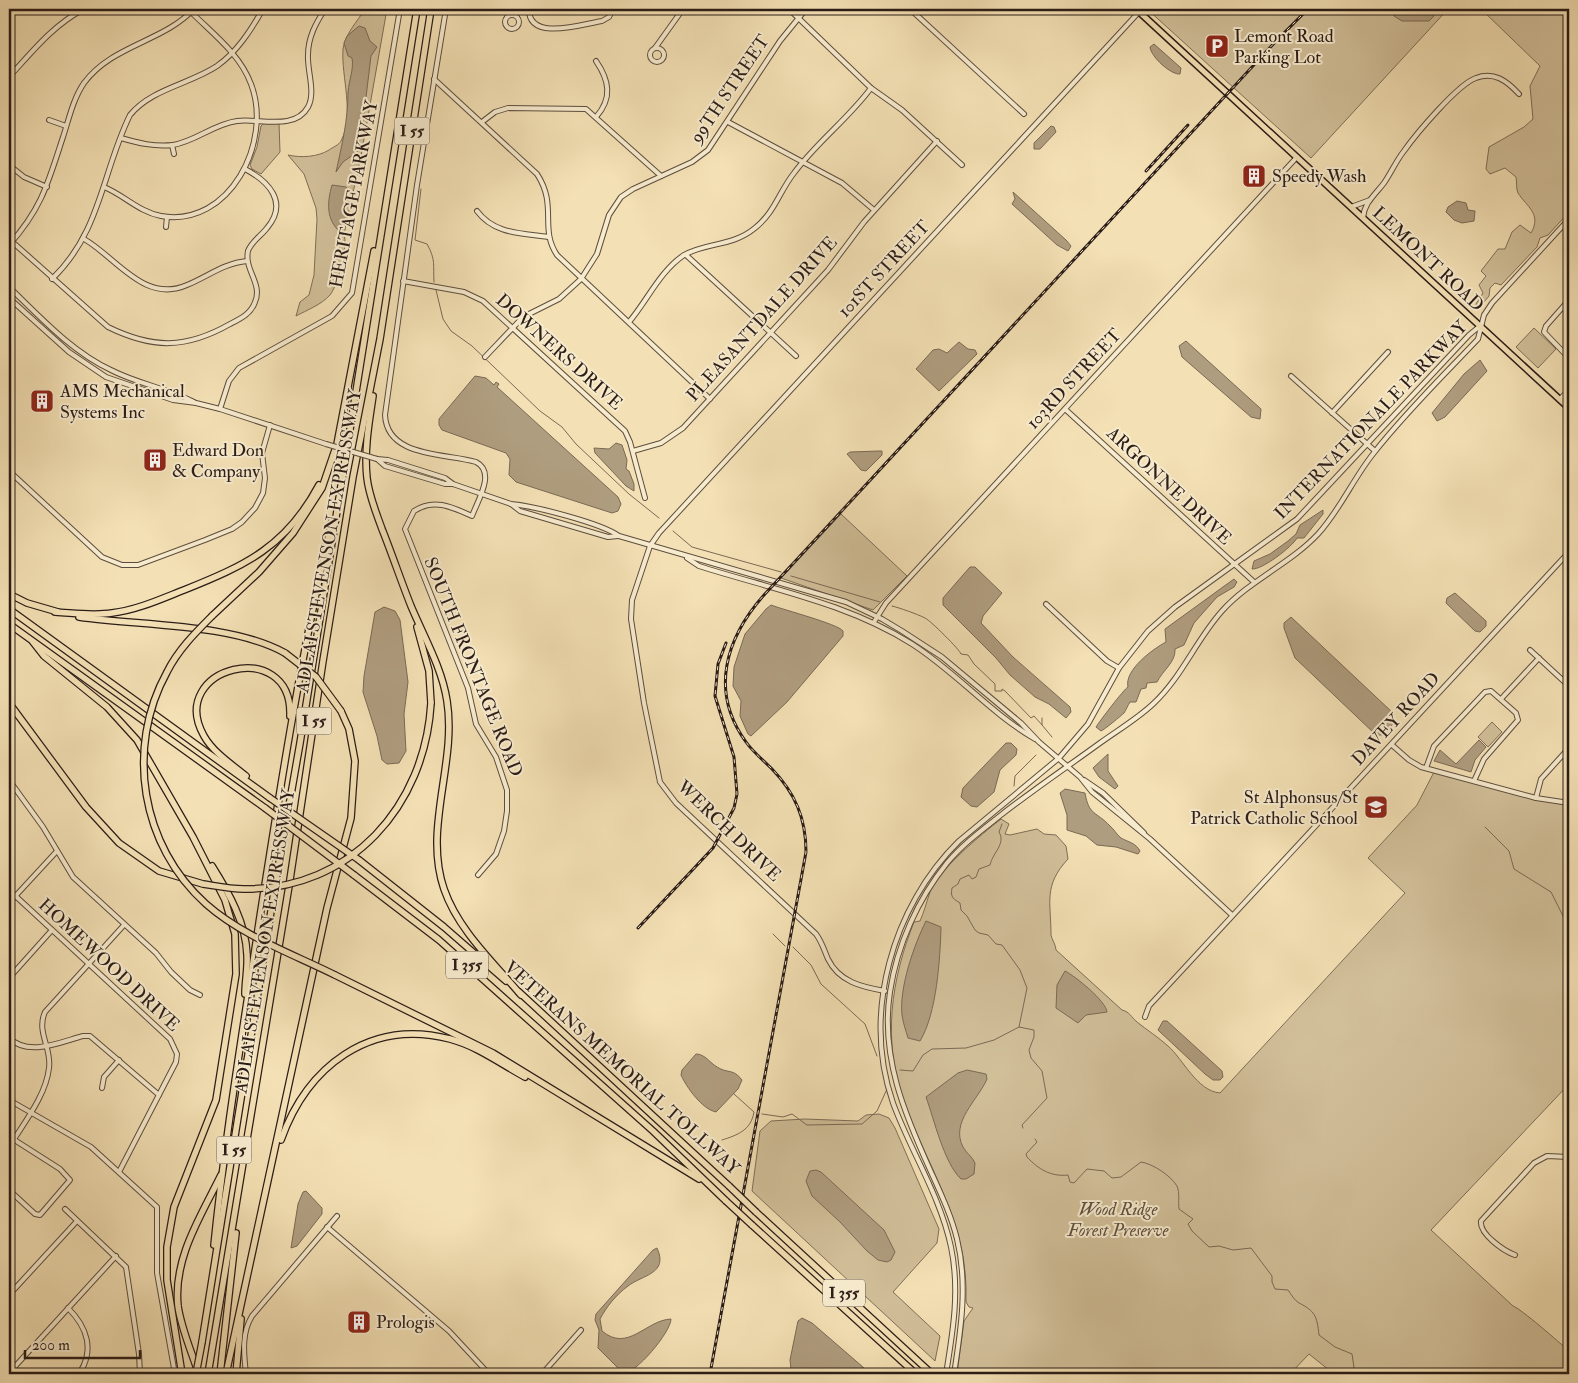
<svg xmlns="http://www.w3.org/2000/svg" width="1578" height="1383" font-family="'IM FELL Double Pica',serif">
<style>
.green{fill:#d1bf99;stroke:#7e6e58}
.water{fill:#af9d7f;stroke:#7a6955}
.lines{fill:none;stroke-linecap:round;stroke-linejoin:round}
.stream{stroke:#7a6955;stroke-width:1}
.minor-casing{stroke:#5d4d3e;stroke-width:6}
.major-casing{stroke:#2b1c17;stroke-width:8}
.highway-casing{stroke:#2b1c17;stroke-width:8}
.minor{stroke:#f7ebce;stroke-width:4}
.major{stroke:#f3e0b4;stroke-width:5}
.highway{stroke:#f3e0b4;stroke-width:5.5}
.rail-casing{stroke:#2b1c17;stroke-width:3}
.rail{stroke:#f7ebce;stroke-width:1;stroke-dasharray:4;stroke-linecap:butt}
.minor-bridge-casing{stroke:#5d4d3e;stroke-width:6;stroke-linecap:butt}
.highway-bridge-casing{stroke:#2b1c17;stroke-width:8;stroke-linecap:butt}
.minor-bridge{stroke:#f7ebce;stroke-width:4}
.highway-bridge{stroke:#f3e0b4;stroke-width:5.5}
.labels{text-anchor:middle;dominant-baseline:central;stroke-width:4;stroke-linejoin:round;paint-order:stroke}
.shield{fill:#f7ebce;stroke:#685a4e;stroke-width:1}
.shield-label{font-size:16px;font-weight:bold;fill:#2b1c17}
.poi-label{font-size:18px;fill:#2b1c17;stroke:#f7ebce;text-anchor:start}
.street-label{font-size:18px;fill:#2b1c17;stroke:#f7ebce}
.park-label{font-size:18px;font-style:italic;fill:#5d4d3e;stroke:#f7ebce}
</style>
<rect width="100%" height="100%" fill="#f3e0b4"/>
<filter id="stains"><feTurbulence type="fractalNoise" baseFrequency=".004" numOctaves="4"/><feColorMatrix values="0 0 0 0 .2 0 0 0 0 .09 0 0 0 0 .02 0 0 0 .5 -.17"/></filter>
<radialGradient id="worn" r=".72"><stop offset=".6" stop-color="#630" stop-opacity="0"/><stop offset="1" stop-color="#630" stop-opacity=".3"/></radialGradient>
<g class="green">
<path d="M365 9H387L361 156 344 234C348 246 338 285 330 295 321 305 307 310 296 316L300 302 309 295 314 275 317 219 316 208 304 174 288 155C301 158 318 157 329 150 333 147 339 145 341 141 355 114 341 77 343 49 345 34 357 22 365 9Z"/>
<polygon points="1147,9 1448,9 1311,158"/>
<path d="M1481 9H1569V212L1548 235 1540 238 1537 247 1501 285 1495 283 1490 288 1489 296 1478 309 1476 304 1483 293 1479 285 1486 276 1481 271 1498 249H1505L1512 232 1520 225 1531 233C1542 214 1527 207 1518 193 1516 189 1517 182 1516 177L1505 168 1490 174 1486 169 1489 147 1524 127 1533 119 1530 86 1540 66Z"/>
<polygon points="264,123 279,123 280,152 261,174 252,169 250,165 257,147 261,126"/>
<polygon points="1534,328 1556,349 1538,368 1516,347"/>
<polygon points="841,514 907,576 873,610 781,578"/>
<polygon points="1492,722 1502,732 1488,747 1478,737"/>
<path d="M1434 772 1569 806V1084L1431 1230 1513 1306C1520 1308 1560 1343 1569 1351V1374H1334L1309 1354 1290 1374H957L964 1321 973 1308 969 1307 966 1302C969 1223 929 1172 904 1101 882 1041 891 980 914 922L920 921C924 912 926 904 929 895 935 872 982 834 1001 819L1009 824 1005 834 1010 835 1037 829 1044 834 1056 835 1066 846 1068 859C1043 886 1051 902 1051 935 1052 940 1056 945 1056 950L1122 1010C1130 1012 1131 1017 1137 1022 1147 1030 1158 1037 1168 1046 1183 1059 1197 1091 1220 1093L1405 893 1368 858 1417 805Z"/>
<polygon points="879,1114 889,1118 895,1128 939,1229 937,1243 893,1292 940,1336 935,1361 752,1191 760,1131 771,1121 805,1119 858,1121 866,1115"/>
</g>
<g class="water">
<polygon points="1395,9 1433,9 1434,16 1429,21 1402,21 1394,16"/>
<path d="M359 26 365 28 370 41 377 47 371 56 364 114 357 152 343 162 336 172C342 145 348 120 348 92 349 80 354 69 352 58L348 56 344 43 347 36Z"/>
<path d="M1154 44 1181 68 1180 74C1171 75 1151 57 1150 47Z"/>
<polygon points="1051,126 1054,127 1056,132 1040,149 1034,149 1034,143"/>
<path d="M332 185 346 187 349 192 345 211 349 222 340 232C326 219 327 203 332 185Z"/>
<polygon points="1013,192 1066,240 1071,246 1068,251 1057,245 1012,204 1015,199"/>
<polygon points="1457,201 1466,203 1468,210 1475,211 1474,221 1462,223 1454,220 1446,212 1448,207"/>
<polygon points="1186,341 1261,409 1260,419 1251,417 1182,357 1179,346"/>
<polygon points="959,342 968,349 975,350 977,354 939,391 916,369 933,350 939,349 947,353"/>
<polygon points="1480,360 1487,371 1445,417 1437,421 1432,413 1464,374"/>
<polygon points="475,376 486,378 494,385 496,382 499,384 497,387 618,497 621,504 618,511 612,513 516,482 509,475 510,459 506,453 442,430 439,425 439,419"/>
<polygon points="616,443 622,445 627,460 626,469 629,471 634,484 634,491 626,486 595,453 594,448 609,449"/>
<polygon points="879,451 882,451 882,455 866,471 861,470 847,454 850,452"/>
<path d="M1323 510V514L1304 538H1297C1292 547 1262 570 1252 569L1254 561 1270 554 1288 541 1296 534 1300 525Z"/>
<polygon points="970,567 975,567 1002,593 983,616 981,623 1013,657 1070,707 1071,712 1066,718 1049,704 1035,697 1010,675 996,658 943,605 943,598"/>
<path d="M1234 579 1237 582 1234 587 1217 597 1194 623 1184 645 1175 649C1176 662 1163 670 1157 682L1147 683 1146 688 1141 689 1136 702H1130C1128 705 1126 710 1124 713 1122 715 1104 730 1101 731L1096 727C1099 722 1124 689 1128 687 1124 670 1153 649 1166 642L1165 629Z"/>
<polygon points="1455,593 1486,621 1486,626 1480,632 1475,631 1446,603 1447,598"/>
<path d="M771 605C784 610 838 624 843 631V636L787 702 751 736 748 734 740 716 741 701 733 686 734 667 745 634 766 609Z"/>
<polygon points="384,607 395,611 400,620 408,682 404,714 406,751 399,763 387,764 382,760 377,736 363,692 364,676 375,612"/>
<polygon points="1291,617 1392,712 1393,724 1382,735 1376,735 1295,658 1284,628 1284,623"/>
<polygon points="1479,740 1486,747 1475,760 1471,772 1434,761 1440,750 1456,764"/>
<polygon points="1006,743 1011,743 1017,749 1016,755 1000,770 994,792 977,807 971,806 961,797 963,788"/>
<polygon points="1108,754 1108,771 1118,786 1115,789 1099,777 1093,768"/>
<path d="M1065 789 1085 793C1089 816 1096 811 1110 826 1114 829 1116 834 1121 838 1128 842 1136 843 1140 851L1138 854 1116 847 1097 845 1086 836 1067 830V815L1060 793Z"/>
<path d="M926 921 941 927C940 959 937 1013 920 1041L908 1038C906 1031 903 1023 902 1015 899 988 914 945 926 921Z"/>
<path d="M1065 971C1075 976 1106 1001 1107 1012L1086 1015 1078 1023 1056 1008 1057 985Z"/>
<polygon points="1163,1021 1167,1021 1222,1071 1223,1077 1220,1080 1213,1080 1205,1074 1158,1030"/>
<path d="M696 1054C705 1054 710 1063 717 1067 728 1074 733 1068 742 1080L738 1089 716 1112C702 1109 687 1088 681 1075L682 1070Z"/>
<path d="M967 1070 986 1074 987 1079C978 1100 950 1122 963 1147 966 1153 972 1156 975 1163L974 1174 966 1179H961C944 1163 934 1119 926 1097L958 1073Z"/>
<polygon points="816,1170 821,1172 884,1230 895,1252 891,1260 887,1262 878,1260 867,1251 840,1222 812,1196 806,1181 810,1171"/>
<polygon points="306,1191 322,1208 322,1214 297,1246 291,1248 298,1204 303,1192"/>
<path d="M657 1248C669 1274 642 1275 628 1286 616 1295 607 1306 600 1319L602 1331C628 1353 646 1320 671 1319 671 1332 635 1375 623 1373L598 1348 599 1330 595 1320 596 1314 653 1250Z"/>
<polygon points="802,1318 812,1323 871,1374 814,1374 791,1369 790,1360 798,1321"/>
</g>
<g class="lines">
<g class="stream">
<path d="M421 189 415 240 427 244C436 260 433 265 434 282"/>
<polyline points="436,290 443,319 451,331 472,346 540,411 562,427 576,444 629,494 659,518"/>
<polyline points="673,531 692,547 781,572"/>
<polyline points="791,576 880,602"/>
<path d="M892 606C900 608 917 614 925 618 931 621 960 650 961 654L968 655 974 664 995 684V691H1002V689L1005 691 1031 718 1034 716 1042 725"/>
<polyline points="1042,718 1042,725 1052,737"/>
<polyline points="1014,786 1015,776 1036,755"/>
<path d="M1002 824 999 832C1006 844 993 852 990 865L979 869 976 877 972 879 969 875 960 879 958 884 952 888C950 898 954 899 960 903L961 910 967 916 975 930 979 933 988 935 996 944 1002 945 1020 970 1027 988 1019 1027"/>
<polyline points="1485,827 1509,851 1514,869 1551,892 1569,928"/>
<polyline points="773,934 785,946"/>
<polyline points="793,947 811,965 821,984 865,1024 877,1056"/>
<polyline points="900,1070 913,1071 923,1055 932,1049 966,1048 994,1040 1019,1027 1034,1030 1034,1037 1029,1050 1031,1058 1042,1071 1047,1098 1022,1125 1023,1128"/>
<polyline points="762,1114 783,1117 792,1114 807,1125 862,1124 877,1111 887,1089"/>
<path d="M1035 1139 1037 1142 1026 1154 1027 1157C1038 1169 1051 1177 1068 1175L1070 1182 1074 1183 1087 1169 1104 1171 1112 1178 1121 1177 1141 1162C1153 1164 1170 1175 1177 1186 1180 1193 1178 1202 1179 1209L1193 1219 1188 1224 1192 1231 1209 1247 1219 1246 1233 1250 1251 1248 1272 1276V1282L1275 1289 1288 1290C1291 1294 1294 1300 1299 1303 1315 1311 1317 1316 1319 1335L1335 1347 1352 1354 1355 1374"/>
<path d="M722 1140C738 1135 751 1130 754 1112L734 1094"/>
</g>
<g class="minor-casing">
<g id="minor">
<path d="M446 9 417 185 385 415C387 458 446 453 476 462 496 472 478 500 472 516 452 507 434 498 414 511L405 529 468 688 476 724 496 757 507 790V811L504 831 496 854 478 875"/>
<path d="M529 9C528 42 583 24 602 21L609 17 613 9"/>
<polyline points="789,9 871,88 902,110 962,165"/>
<polyline points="910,9 1024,114"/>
<circle cx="512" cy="22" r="7"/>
<polyline points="655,48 683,9"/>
<circle cx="657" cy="55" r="7"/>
<path d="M596 61C609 80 613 98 596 117"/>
<path d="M9 77C32 52 53 25 84 9"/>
<path d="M434 79 537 174C558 206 539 228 557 255L710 399"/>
<polyline points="49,120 66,126"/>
<polyline points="482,122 495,112 508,108 586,109 661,176"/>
<polyline points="728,122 842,183 874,210"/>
<path d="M121 138C138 143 154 147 173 145 196 141 214 124 237 121 259 118 295 131 308 107 316 92 307 71 308 55 308 37 316 23 325 9"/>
<polyline points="172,145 174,154"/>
<polyline points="9,165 24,177 47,187"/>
<path d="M104 187C124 195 139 212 161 216 230 228 273 141 251 84 240 54 213 34 191 12"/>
<polyline points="1351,207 1370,200"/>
<path d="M477 211C494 234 521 233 548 237"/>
<path d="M1363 218C1364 203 1375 195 1384 183 1391 173 1396 161 1404 151 1416 134 1458 84 1476 78 1494 71 1507 81 1519 94"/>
<polyline points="166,227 167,217"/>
<path d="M9 239 108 327C153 349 186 349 230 324 240 319 251 314 255 302 263 284 244 270 248 251 251 242 261 236 267 228 289 202 268 181 245 169"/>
<path d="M84 239C116 257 144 304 187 285 207 277 224 263 247 261"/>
<path d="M9 245C42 208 48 183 63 137 69 119 73 99 84 83 112 45 163 42 194 9"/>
<polyline points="686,255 796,356"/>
<path d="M52 279C101 232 102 172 130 115 151 89 190 84 217 66 237 52 251 30 263 9"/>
<polyline points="403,281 464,292 483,301 625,431 630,442 645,498"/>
<path d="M9 287C40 317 72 352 111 370 138 384 167 388 194 402"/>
<polyline points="9,298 69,352 106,377 173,400 196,403 220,409 326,444"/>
<polyline points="1569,300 1546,326 1544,332 1569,358"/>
<path d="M629 322C647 301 660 271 684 255 707 242 732 247 755 228 775 212 779 192 794 173 817 142 849 118 871 88"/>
<polyline points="485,357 523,317 559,299 581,279 597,254 609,215 621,197 633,189 692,162 708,150 780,41 806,9"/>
<polyline points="1291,376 1375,451"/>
<polyline points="1560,399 1569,390"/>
<polyline points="220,409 229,381 239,368 332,316 352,293 400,9"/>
<polyline points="1065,409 1254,582"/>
<polyline points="1332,413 1388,352"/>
<polyline points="633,451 661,443 683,428 828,270 864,222 937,141"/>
<polyline points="377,459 385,466 445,484 453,484 511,504 520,511 608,537 618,536"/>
<polyline points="377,459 388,460 445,478 453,484"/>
<polyline points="9,471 102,557 122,565 138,565 205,540 232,529 242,522 255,508 263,493 265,478 262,453 270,425"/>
<path d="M511 504C534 506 601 523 619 536L846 602 882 619 902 631 942 657 1021 723 1039 742 1080 777 1092 792 1150 839 1232 915"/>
<path d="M687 558 699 566C771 589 847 603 912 644 956 672 990 713 1035 739"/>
<polyline points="1046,604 1107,661 1119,668"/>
<polyline points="874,622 886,603 1297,157"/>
<polyline points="1530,650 1569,686"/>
<polyline points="1501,699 1539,658"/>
<polyline points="1392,745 1409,760 1421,767 1536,798 1569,803"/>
<polyline points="1426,768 1434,746 1485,692 1491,691 1516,713 1518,720 1484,759 1474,781"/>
<polyline points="9,780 43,827 73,877 156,953 171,972 190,990 200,995"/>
<polyline points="1084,780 1103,793 1144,833"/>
<polyline points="1536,798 1541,779 1569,748"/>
<polyline points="9,890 170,1039 177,1054 176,1062 119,1172"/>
<polyline points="9,903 57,851"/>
<polyline points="9,978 52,930"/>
<path d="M885 991C862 987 839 982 828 959 824 950 822 942 816 934L676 803 660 782 644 703 631 619 632 600 650 546 659 533 1139 12"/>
<polyline points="1145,1017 1149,1006 1569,552"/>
<path d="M9 1038C29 1057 60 1042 83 1036H90L159 1095"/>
<polyline points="102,1088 104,1077 119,1060"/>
<polyline points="9,1100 91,1147 157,1207 157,1273 175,1374"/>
<path d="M9 1147C23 1124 46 1096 49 1068 52 1048 36 1032 45 1012L124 925"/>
<polyline points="9,1190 35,1214 40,1215 70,1180 60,1169 13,1139"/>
<polyline points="65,1209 126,1267 139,1354 140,1374"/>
<polyline points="327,1227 449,1331 489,1374"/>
<path d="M1515 1255C1504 1251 1479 1234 1481 1221L1534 1163 1547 1156 1569 1157"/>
<polyline points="9,1295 77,1221"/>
<path d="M68 1308C87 1327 95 1350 79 1374"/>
<polyline points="9,1373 116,1256"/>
<path d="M246 1374C244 1354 241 1334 252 1316L337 1216"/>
<polyline points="542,1374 581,1330"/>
<path d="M946 1374C953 1331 960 1290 951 1247 940 1195 911 1152 893 1103 862 1013 892 907 959 841L1059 758 1088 724 1119 668 1148 631 1175 607 1297 519 1469 335 1480 326"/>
<path d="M954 1374C961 1329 968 1284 957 1239 951 1215 941 1194 931 1172 905 1115 880 1057 890 992 897 945 918 899 947 863 963 844 982 830 1001 815 1033 790 1067 767 1100 743 1118 730 1137 719 1153 704 1182 677 1196 640 1222 611 1250 580 1290 564 1318 534 1340 510 1353 479 1373 454 1405 413 1443 376 1478 339L1484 315 1492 303 1569 219"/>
</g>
</g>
<g class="major-casing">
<polyline id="major" points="1136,9 1569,408"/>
</g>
<g class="highway-casing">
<g id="highway">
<path d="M373 396C369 422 364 451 367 478 369 496 376 512 382 529 392 554 401 581 411 606 424 637 442 668 447 701 457 763 423 828 444 889 458 930 494 963 521 995"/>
<polyline points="9,594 27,603 58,612"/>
<polyline points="9,609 270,798"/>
<path d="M55 612C74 613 93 616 112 613 137 610 161 599 184 590 246 565 286 547 319 485"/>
<polyline points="212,616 259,572 293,533 322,488 337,444 374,251"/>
<path d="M79 617C141 626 231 623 285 653"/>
<polyline points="9,624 265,808"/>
<polyline points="417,627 429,671 431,703"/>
<polyline points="33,642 44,656 107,707 137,740 193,837 225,900 235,934 236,974 216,1100 174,1207 167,1247 167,1280 182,1374"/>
<polyline points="9,703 86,807 119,843 159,871 203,884"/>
<path d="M246 776C231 764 213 752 204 736 165 667 293 635 290 716"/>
<polyline points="359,860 444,927 506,981"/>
<path d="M212 866C229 893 246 923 247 955 248 968 245 981 245 994"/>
<polyline points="354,875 439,940 653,1131 726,1201"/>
<polyline points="335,975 493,1053 699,1179"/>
<polyline points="519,992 729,1186"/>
<path d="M281 1140C307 1067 369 1018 450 1039 477 1046 501 1064 525 1077"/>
<polyline points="756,1212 932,1374"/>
<polyline points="752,1225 916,1374"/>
<path d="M214 1245C225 1137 243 1030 259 923 280 789 301 654 332 521"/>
<polyline points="202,1342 276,880 300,743 417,9"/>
<path d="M197 1369C190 1348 181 1327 178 1306 173 1258 201 1216 221 1175"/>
<polyline points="208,1374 289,886 323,661 353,477 380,339 431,9"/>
<polyline points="220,1374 236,1233"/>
<polyline points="226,1374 327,908 351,818 355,761 349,729 341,711"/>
<polyline points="236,1374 241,1319"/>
</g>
</g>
<use href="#minor" class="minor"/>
<use href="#major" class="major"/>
<use href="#highway" class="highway"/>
<g class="rail-casing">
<g id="rail">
<polyline points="1146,171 1188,125"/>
<polyline points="638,928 713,848 734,808 737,794 734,757 715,696 718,664 726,643"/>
<path d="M710 1374 806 852C806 818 795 793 772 769 763 760 753 752 746 742 709 691 726 638 764 595L1277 40 1308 9"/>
</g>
</g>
<use href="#rail" class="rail"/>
<g class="minor-bridge-casing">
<polyline id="minor-bridge" points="326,444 377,459"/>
</g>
<g class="highway-bridge-casing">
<g id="highway-bridge">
<path d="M212 616C195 633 178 650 167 672 125 748 141 846 206 904 242 936 293 954 335 975"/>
<polyline points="285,653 316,677 341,711"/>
<polyline points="270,798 359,860"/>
<polyline points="265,808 354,875"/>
<path d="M203 884C216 886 230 889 244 889 351 890 425 806 431 703"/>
<polyline points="729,1186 756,1212"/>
<polyline points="726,1201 752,1225"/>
<polyline points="196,1374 202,1342"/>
</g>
</g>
<use href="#minor-bridge" class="minor-bridge"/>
<use href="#highway-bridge" class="highway-bridge"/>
</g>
<defs>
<g id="parking-square" transform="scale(1.25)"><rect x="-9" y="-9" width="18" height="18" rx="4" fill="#8f2418" stroke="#f7ebce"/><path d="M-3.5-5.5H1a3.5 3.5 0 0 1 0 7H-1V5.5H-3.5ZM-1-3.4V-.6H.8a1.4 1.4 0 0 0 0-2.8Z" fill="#fff"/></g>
<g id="building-square" transform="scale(1.25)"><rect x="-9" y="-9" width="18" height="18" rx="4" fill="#8f2418" stroke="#f7ebce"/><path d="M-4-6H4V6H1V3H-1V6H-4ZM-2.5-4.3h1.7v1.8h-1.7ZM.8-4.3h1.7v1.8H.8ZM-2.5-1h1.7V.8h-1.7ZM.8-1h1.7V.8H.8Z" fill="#fff"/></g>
<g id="school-square" transform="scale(1.25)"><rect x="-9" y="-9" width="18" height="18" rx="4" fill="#8f2418" stroke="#f7ebce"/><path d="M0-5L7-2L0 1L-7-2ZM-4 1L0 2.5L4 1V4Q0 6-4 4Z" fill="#fff"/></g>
</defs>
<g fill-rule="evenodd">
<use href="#parking-square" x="1217" y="46"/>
<use href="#building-square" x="1254" y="176"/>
<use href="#building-square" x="42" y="401"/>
<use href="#building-square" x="155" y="460"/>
<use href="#school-square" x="1376" y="807"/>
<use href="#building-square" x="359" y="1322"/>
</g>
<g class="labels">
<g class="shield">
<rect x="394.5" y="117.5" width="35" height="27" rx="4"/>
<rect x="296.5" y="707.5" width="35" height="27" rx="4"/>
<rect x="446" y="951.5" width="42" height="27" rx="4"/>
<rect x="216.5" y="1136.5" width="35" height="27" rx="4"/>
<rect x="823" y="1279.5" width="42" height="27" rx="4"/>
</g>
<g class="shield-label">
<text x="412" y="131">I 55</text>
<text x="314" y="721">I 55</text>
<text x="467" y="965">I 355</text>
<text x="234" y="1150">I 55</text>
<text x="844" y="1293">I 355</text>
</g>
<g class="poi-label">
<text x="1234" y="36">Lemont Road<tspan x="1234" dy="21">Parking Lot</tspan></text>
<text x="1272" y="176">Speedy Wash</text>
<text x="60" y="391">AMS Mechanical<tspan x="60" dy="21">Systems Inc</tspan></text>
<text x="172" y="450">Edward Don<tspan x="172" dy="21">&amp; Company</tspan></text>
<text x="1358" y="797" text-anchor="end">St Alphonsus/St<tspan x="1358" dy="21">Patrick Catholic School</tspan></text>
<text x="376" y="1322">Prologis</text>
</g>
<g class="street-label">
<text transform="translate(730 89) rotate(-56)">99TH STREET</text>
<text transform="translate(354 194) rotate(-79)">HERITAGE PARKWAY</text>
<text transform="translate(1428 259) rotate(43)">LEMONT ROAD</text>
<text transform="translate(884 269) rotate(-47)">101ST STREET</text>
<text transform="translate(762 319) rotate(-48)">PLEASANTDALE DRIVE</text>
<text transform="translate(559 352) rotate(42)">DOWNERS DRIVE</text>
<text transform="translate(1074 379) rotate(-47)">103RD STREET</text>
<text transform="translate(1371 420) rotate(-46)">INTERNATIONALE PARKWAY</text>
<text transform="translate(1169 486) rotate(43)">ARGONNE DRIVE</text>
<text transform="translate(329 541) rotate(-80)">ADLAI STEVENSON EXPRESSWAY</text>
<text transform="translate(473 667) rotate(68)">SOUTH FRONTAGE ROAD</text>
<text transform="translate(1396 719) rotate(-47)">DAVEY ROAD</text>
<text transform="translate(729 831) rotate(44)">WERCH DRIVE</text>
<text transform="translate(265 941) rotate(-81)">ADLAI STEVENSON EXPRESSWAY</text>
<text transform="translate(109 965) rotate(43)">HOMEWOOD DRIVE</text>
<text transform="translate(622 1068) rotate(42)">VETERANS MEMORIAL TOLLWAY</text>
</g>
<g class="park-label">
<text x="1118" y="1209">Wood Ridge<tspan x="1118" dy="21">Forest Preserve</tspan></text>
</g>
</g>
<rect width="1578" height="1383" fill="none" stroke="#f3e0b4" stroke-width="30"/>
<rect x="10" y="10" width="1558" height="1363" fill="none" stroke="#2b1c17" stroke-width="2.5"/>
<rect x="15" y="15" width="1548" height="1353" fill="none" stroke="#2b1c17"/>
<path d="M25 1350v8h115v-8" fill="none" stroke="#2b1c17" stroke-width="2.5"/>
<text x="32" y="1350" font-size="15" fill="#2b1c17" stroke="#f7ebce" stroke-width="4" paint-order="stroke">200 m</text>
<rect width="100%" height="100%" filter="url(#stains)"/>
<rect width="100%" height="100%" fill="url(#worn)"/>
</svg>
